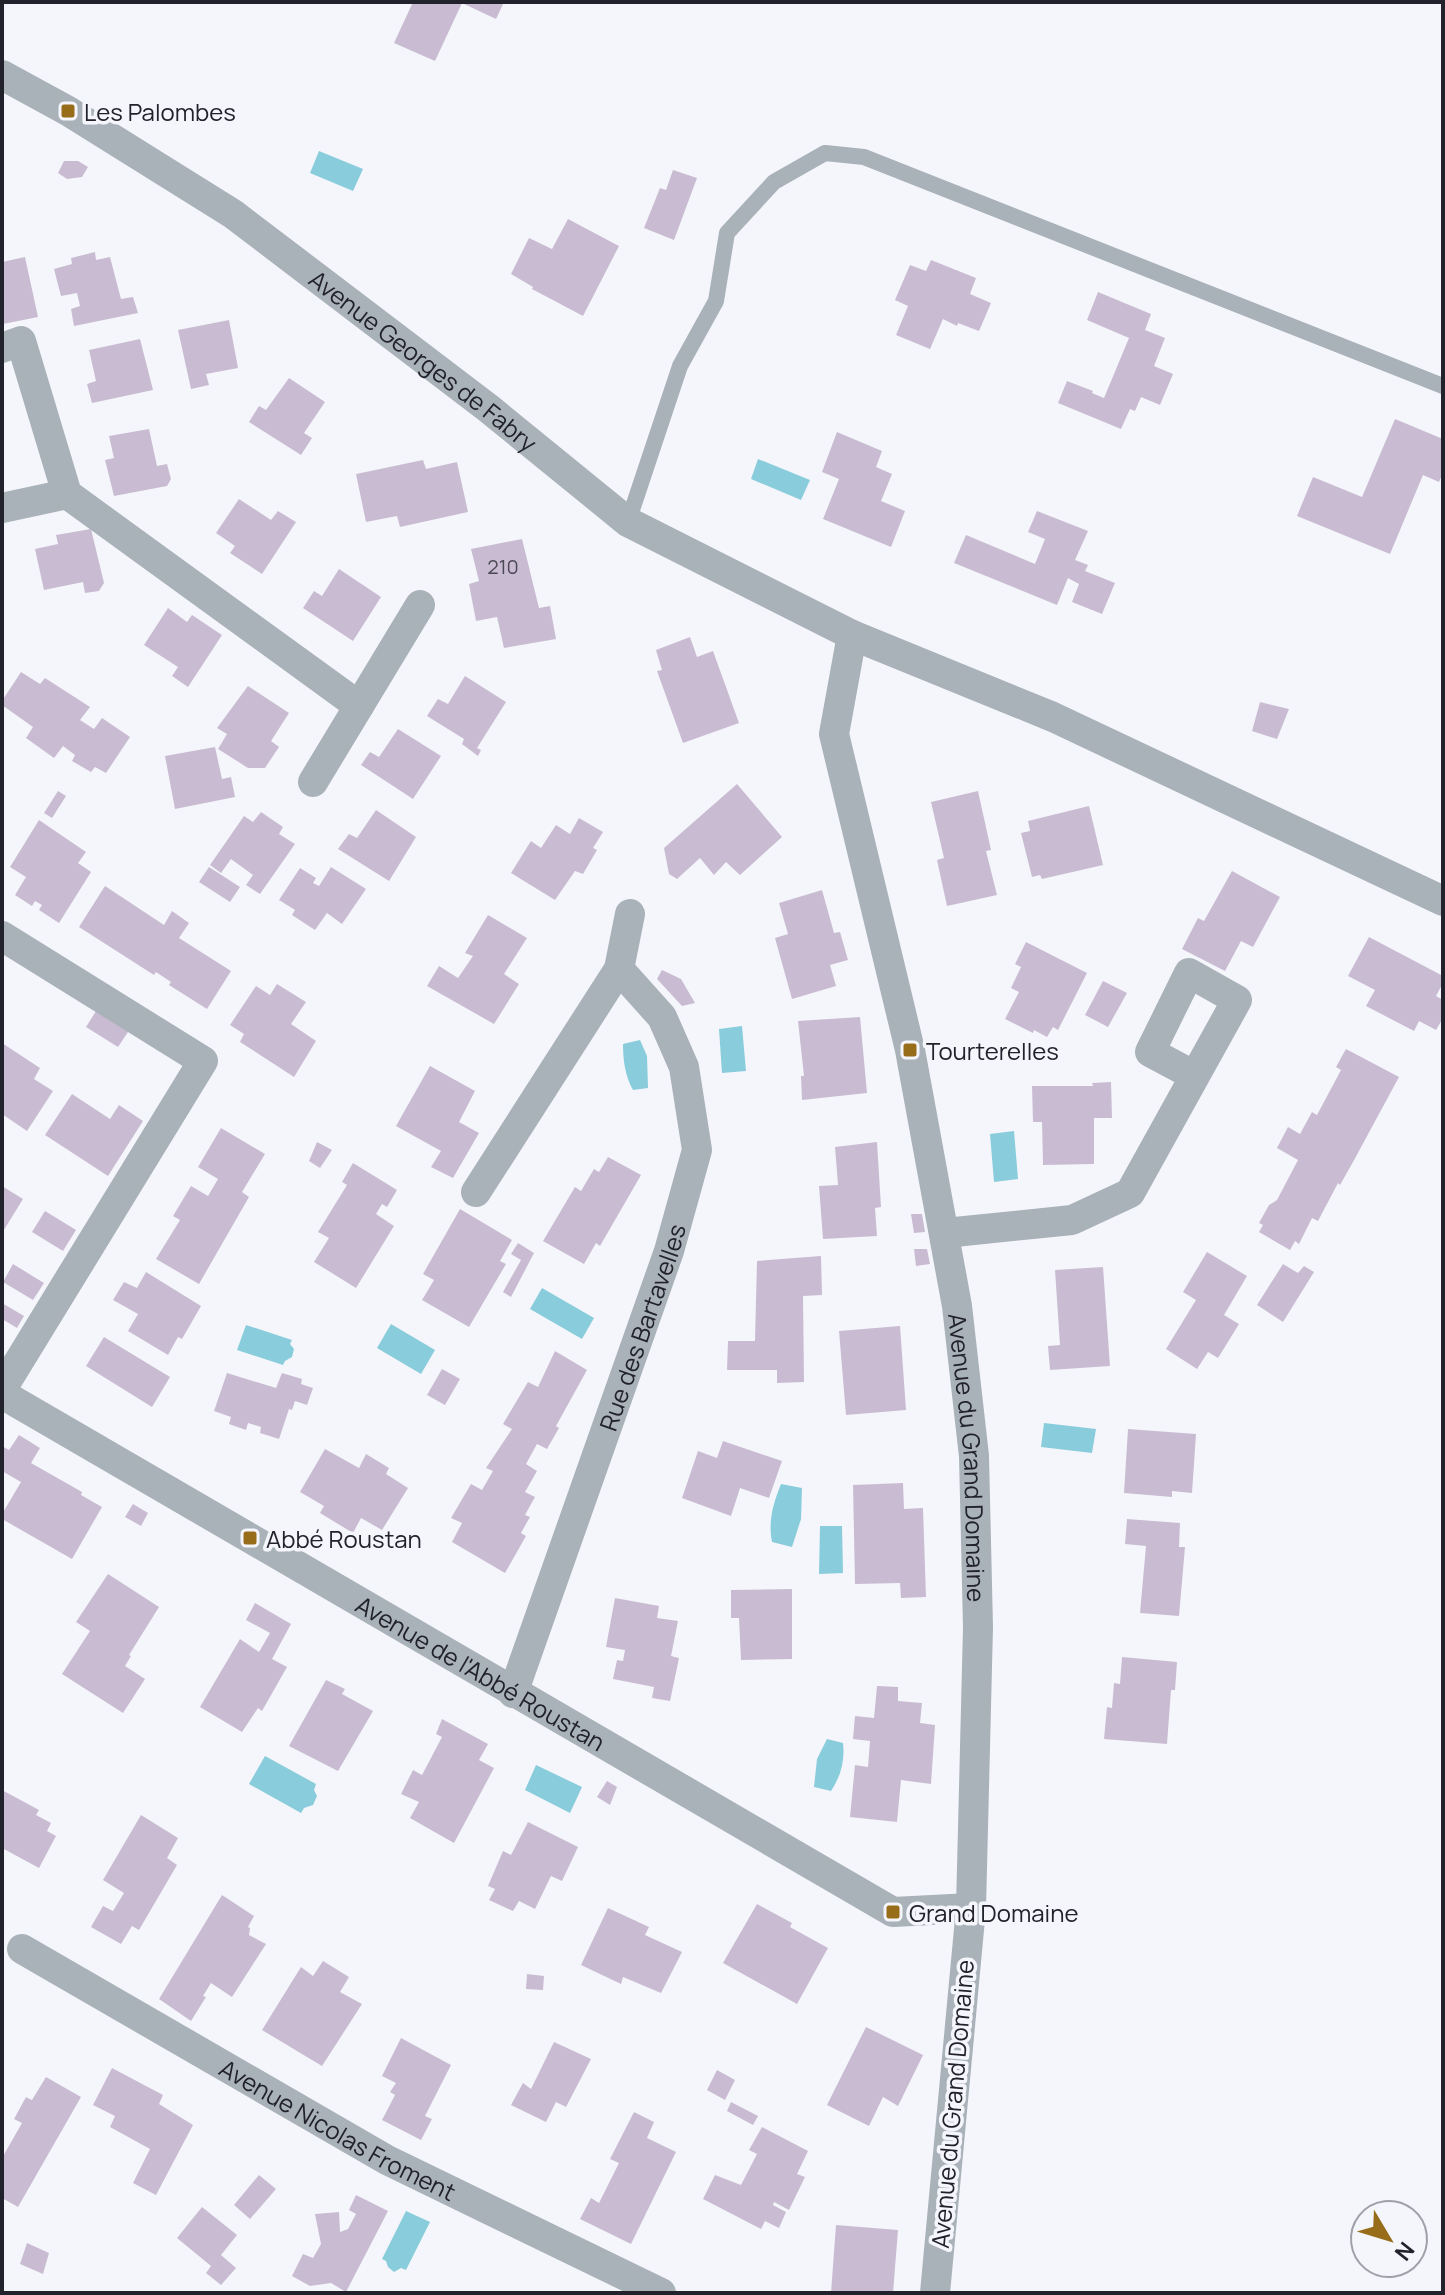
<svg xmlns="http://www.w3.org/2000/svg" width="1445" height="2295" font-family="Manrope,sans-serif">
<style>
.water{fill:#89ccdc}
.building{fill:#c9bcd2}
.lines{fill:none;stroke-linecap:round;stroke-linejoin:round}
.service{stroke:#a9b1b9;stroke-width:16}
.minor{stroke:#a9b1b9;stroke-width:30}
.poi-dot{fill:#976d19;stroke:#f5f6fb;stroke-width:3}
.labels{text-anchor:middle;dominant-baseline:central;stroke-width:7;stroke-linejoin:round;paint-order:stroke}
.number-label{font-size:20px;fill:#4b4855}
.poi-label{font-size:24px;fill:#21222b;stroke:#f5f6fb;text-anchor:start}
.street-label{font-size:24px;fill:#21222b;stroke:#f5f6fb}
</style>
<rect width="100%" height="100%" fill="#f5f6fb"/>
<g class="water">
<polygon points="319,151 363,169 353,191 310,173"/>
<polygon points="758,459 810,480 801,500 751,479"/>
<polygon points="742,1026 746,1071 722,1073 719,1029"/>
<path d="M640 1040 647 1056 648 1088 633 1090C625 1076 623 1060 623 1044Z"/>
<polygon points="1014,1131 1018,1179 994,1182 990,1134"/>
<polygon points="542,1288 594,1318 582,1339 530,1309"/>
<polygon points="391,1324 435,1350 421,1374 377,1348"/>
<polygon points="246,1325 292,1340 290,1344 294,1349 292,1357 285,1361 283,1365 237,1350"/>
<polygon points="1044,1423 1096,1429 1092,1453 1041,1447"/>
<path d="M781 1484 802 1488 801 1519 792 1547 772 1542C768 1521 773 1504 781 1484Z"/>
<polygon points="820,1526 842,1526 843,1573 819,1574"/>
<path d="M827 1739 843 1743C845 1760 841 1776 831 1791L814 1787 817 1759Z"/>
<polygon points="265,1756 316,1784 314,1790 317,1796 313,1805 304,1808 301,1813 249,1784"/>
<polygon points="536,1765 582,1787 570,1813 525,1790"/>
<polygon points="406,2211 430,2222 406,2270 401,2268 394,2272 388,2267 386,2261 382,2259"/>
</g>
<g class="building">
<polygon points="413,2 504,2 496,19 462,3 435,61 394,43"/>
<polygon points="64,161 78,161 88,167 82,177 67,179 58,173"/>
<polygon points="673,170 697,178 674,240 644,228 660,188 666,190"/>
<polygon points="568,219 619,246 583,316 532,289 533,287 511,274 529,238 552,249"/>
<polygon points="95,252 96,260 110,257 121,299 133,297 138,313 74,326 71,309 80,306 77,293 61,296 54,269 72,264 71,258"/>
<polygon points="25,257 38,317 3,324 2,262"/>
<polygon points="931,260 976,278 970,294 991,303 979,331 958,323 957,326 943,319 930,349 896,335 908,306 895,300 910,265 926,271"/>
<polygon points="1098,292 1151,314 1145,330 1165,338 1154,366 1173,374 1160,405 1141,397 1135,411 1130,409 1121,429 1058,403 1067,381 1093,391 1092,393 1104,398 1129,338 1087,320"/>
<polygon points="229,320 238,368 206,374 209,385 191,389 178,330"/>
<polygon points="140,339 153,390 92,403 87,384 96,381 89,350"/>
<polygon points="289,378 325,402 304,433 312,438 301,455 249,422 259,406 266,410"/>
<polygon points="1395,419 1443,439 1443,473 1439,482 1423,475 1390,554 1297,516 1313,477 1362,497"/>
<polygon points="149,429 157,466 167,464 171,479 167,486 114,496 105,460 114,458 109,436"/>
<polygon points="837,432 882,451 876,467 892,474 881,501 905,511 891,547 823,519 839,479 822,472"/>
<polygon points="423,460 426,469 457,462 468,512 400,527 397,516 366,522 356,474"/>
<polygon points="239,499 271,520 278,511 296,522 262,574 230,553 235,546 216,533"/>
<polygon points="1037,511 1088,531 1075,560 1088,565 1085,571 1115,583 1102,614 1072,602 1079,584 1068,578 1057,605 954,563 966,535 1035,564 1045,539 1028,532"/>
<polygon points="91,529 104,583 99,591 85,593 83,582 44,590 35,549 58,544 56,535"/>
<polygon points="522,539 539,608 550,606 556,639 504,648 497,617 476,621 469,584 479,581 471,549"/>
<polygon points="339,569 381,597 353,641 303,608 314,591 322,596"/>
<polygon points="168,608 187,622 192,615 222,635 188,687 172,676 178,667 144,645"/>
<polygon points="690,637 697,657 713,651 739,723 683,743 657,671 662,670 656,650"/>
<polygon points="21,672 40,684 45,678 90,707 80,720 94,729 102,718 130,737 106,773 95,767 91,772 72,761 75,755 63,746 54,758 26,738 33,727 2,705 2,701"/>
<polygon points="465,676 506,702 477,748 481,750 478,756 462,744 464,739 427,716 438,699 448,704"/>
<polygon points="248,686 289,713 271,741 279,747 265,768 248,768 218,749 227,734 217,728"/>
<polygon points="1260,702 1289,709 1277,739 1252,731"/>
<polygon points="398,729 441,756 413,799 361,765 370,752 379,757"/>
<polygon points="215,747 222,779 231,777 235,797 175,809 165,756"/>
<polygon points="737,784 782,837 740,875 726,862 714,875 700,858 677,879 669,874 664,848"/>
<polygon points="58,791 66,796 52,818 44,813"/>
<polygon points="978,791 991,850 986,851 997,895 947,906 937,860 944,858 931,802"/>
<polygon points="1089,806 1103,865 1042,879 1040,875 1032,877 1021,833 1030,831 1028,821"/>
<polygon points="376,810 416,837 389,881 338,849 349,834 357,838"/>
<polygon points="261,812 283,827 279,834 295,844 260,894 246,885 253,875 231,859 221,873 210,865 244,816 253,822"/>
<polygon points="579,818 603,832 593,848 597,850 583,874 575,871 555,900 511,873 531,841 541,848 556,825 570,834"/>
<polygon points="39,820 86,852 78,863 91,872 59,923 39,910 42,905 35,901 32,906 15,895 26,877 10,867"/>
<polygon points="209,867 240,887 230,902 199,882"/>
<polygon points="331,867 366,889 342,924 327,913 315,930 292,915 295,910 279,900 300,868 316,878 313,883 319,886"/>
<polygon points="1232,871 1280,897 1253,947 1241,941 1225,971 1182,949 1198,918 1204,921"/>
<polygon points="105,886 164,925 172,911 189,923 179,938 231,971 207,1009 169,985 171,982 156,972 154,975 79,927"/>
<polygon points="822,890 834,933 840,932 848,960 830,965 836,986 792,999 775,938 788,934 779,903"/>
<polygon points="488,915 527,938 504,974 519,984 494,1024 427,986 439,966 458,978 473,956 465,953"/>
<polygon points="1369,937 1443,976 1443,983 1436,996 1443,1000 1443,1018 1436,1030 1419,1021 1414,1031 1366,1006 1375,990 1348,976"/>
<polygon points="1026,942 1087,973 1058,1030 1053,1027 1047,1037 1034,1030 1033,1033 1005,1019 1019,992 1011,988 1021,967 1015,964"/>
<polygon points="662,970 681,979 695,1003 682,1006 657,979"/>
<polygon points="1103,981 1127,993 1108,1027 1085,1015"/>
<polygon points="277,984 306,1002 291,1024 316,1041 294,1077 240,1042 244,1034 230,1025 256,986 270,995"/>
<polygon points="98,1008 130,1029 118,1047 86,1027"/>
<polygon points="860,1017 867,1093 802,1100 801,1076 804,1076 798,1021"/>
<polygon points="2,1043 40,1068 34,1079 53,1091 27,1131 2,1114"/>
<polygon points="1346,1049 1399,1077 1353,1162 1340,1185 1338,1183 1318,1221 1312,1218 1299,1244 1295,1241 1290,1250 1259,1232 1263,1225 1259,1223 1269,1205 1277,1200 1298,1160 1277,1148 1288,1127 1300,1134 1312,1112 1317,1115 1341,1070 1336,1067"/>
<polygon points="430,1066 475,1091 459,1122 479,1133 453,1178 431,1167 441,1151 396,1126"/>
<polygon points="1111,1082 1112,1118 1094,1118 1094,1164 1043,1165 1042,1122 1033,1122 1032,1086 1093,1086 1092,1083"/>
<polygon points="72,1094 110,1119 119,1105 143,1121 108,1176 45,1135"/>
<polygon points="221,1128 265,1154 242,1192 249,1197 199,1284 156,1259 180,1220 173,1216 191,1186 208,1196 218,1179 198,1167"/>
<polygon points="317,1142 332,1150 320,1168 309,1161"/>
<polygon points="877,1142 881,1207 875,1208 877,1236 823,1239 819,1186 838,1185 835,1147"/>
<polygon points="608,1157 641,1175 600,1246 596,1243 584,1264 543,1241 575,1187 581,1191 594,1169 599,1172"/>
<polygon points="353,1163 397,1190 387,1207 382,1204 376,1214 394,1226 356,1288 314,1262 329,1238 318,1232 347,1185 342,1182"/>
<polygon points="2,1186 23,1199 2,1233"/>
<polygon points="460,1209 512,1240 500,1261 506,1264 469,1327 422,1300 434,1280 423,1274"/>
<polygon points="45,1211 76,1230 63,1251 32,1232"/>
<polygon points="911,1214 922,1214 925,1232 914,1233"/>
<polygon points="518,1243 534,1253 511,1297 503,1292 521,1260 511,1254"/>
<polygon points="914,1249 927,1249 930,1264 916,1266"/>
<polygon points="1207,1252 1247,1276 1224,1315 1239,1324 1218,1358 1208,1352 1197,1369 1166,1349 1196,1300 1183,1292"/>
<polygon points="821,1256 822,1295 803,1296 804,1382 777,1383 777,1370 727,1370 728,1341 755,1341 757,1261"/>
<polygon points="13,1264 44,1283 33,1300 3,1282"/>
<polygon points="1283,1264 1298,1273 1304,1266 1314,1272 1283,1322 1257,1305"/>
<polygon points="1103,1267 1110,1366 1050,1370 1048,1346 1060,1345 1055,1270"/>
<polygon points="146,1272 201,1306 182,1339 178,1337 168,1355 128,1331 138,1314 113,1300 124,1282 137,1288"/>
<polygon points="2,1303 24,1316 17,1328 2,1319"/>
<polygon points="900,1326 906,1410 846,1415 839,1331"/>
<polygon points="104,1337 170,1377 152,1407 86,1366"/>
<polygon points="555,1351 587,1370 556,1426 559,1428 547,1449 537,1444 526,1464 537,1471 525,1492 535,1497 525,1515 530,1517 521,1533 526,1536 505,1573 452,1542 462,1523 451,1518 471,1484 482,1490 493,1471 486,1468 512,1429 503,1424 528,1382 538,1387"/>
<polygon points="442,1369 460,1379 445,1405 427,1395"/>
<polygon points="227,1373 276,1388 282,1373 302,1379 301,1384 313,1388 307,1405 295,1401 292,1410 289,1409 279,1439 260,1433 261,1427 248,1423 246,1430 229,1424 231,1417 214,1411"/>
<polygon points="1128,1429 1196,1434 1192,1493 1172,1491 1172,1497 1124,1493"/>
<polygon points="19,1435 40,1448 31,1463 82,1492 81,1495 102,1507 72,1559 2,1519 2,1514 21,1482 2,1471 2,1446 9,1450"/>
<polygon points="723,1441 782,1461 769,1498 740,1488 731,1516 682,1498 698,1451 717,1458"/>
<polygon points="325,1449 359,1468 366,1454 389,1468 386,1474 408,1488 382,1530 361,1518 353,1533 320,1513 324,1506 300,1492"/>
<polygon points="903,1483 904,1509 923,1508 926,1597 901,1598 900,1583 855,1584 853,1485"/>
<polygon points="133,1504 148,1513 141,1526 125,1517"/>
<polygon points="1127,1519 1180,1523 1179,1547 1185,1547 1179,1616 1140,1613 1146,1546 1125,1544"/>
<polygon points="108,1574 159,1607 129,1655 131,1656 125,1666 145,1679 123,1713 62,1674 90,1631 76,1622"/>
<polygon points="792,1589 792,1659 741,1660 739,1618 731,1618 731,1590"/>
<polygon points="615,1598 659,1606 657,1618 678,1621 671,1656 679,1658 670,1701 652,1698 654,1687 613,1679 617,1660 623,1661 625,1650 606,1647"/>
<polygon points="255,1603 291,1624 272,1659 287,1667 262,1711 258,1708 242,1732 200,1707 240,1639 259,1652 270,1633 246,1620"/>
<polygon points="1122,1657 1177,1662 1175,1690 1171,1690 1167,1744 1104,1739 1107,1707 1112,1708 1114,1683 1120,1684"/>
<polygon points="326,1680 345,1689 342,1694 373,1711 338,1771 289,1746"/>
<polygon points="877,1686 898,1687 898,1701 922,1703 920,1723 935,1725 931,1784 901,1780 897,1822 850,1817 855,1765 868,1767 870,1741 853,1739 855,1716 874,1718"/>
<polygon points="442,1719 488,1744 479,1760 494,1768 454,1843 410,1818 419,1802 401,1794 413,1770 422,1775 442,1737 436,1734"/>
<polygon points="607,1781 617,1787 610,1805 597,1797"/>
<polygon points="2,1790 39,1810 36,1815 51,1823 47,1831 56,1836 39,1868 2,1848"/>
<polygon points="141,1815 178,1838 167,1858 177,1865 139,1930 132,1926 121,1944 91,1927 103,1906 113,1911 124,1893 103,1880"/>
<polygon points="528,1822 578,1847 562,1881 551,1876 535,1909 519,1901 513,1911 489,1900 495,1889 488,1886 503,1851 511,1855"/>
<polygon points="222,1895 254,1916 248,1927 250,1928 249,1935 266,1944 232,1997 211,1983 203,1996 206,1997 191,2021 159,1999"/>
<polygon points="757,1904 792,1923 790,1927 828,1948 797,2004 723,1963"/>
<polygon points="608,1908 649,1927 645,1935 682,1952 661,1993 623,1977 621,1984 581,1965"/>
<polygon points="323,1961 349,1977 340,1992 362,2004 322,2066 262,2030 301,1967 313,1976"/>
<polygon points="527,1974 544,1976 543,1990 526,1989"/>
<polygon points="866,2027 923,2055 898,2106 883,2097 869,2126 827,2105"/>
<polygon points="401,2038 451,2065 425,2116 432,2119 421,2140 382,2120 395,2095 390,2092 396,2083 382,2076"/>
<polygon points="554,2042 591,2059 566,2107 556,2102 546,2122 511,2105 523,2083 531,2089"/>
<polygon points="112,2068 163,2095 159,2104 193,2125 156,2195 133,2183 150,2149 110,2127 115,2116 93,2105"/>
<polygon points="717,2070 735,2080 725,2100 707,2090"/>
<polygon points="46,2077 81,2097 18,2207 2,2198 2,2158 22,2123 14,2119 26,2097 32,2100"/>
<polygon points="731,2102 758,2116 753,2125 727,2111"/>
<polygon points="634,2112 654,2122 647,2138 676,2152 631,2244 580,2219 591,2198 599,2203 619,2163 610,2159"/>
<polygon points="762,2127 808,2151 797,2174 805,2177 789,2210 774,2202 773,2205 786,2212 779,2228 765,2221 761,2229 703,2199 715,2175 741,2185 757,2154 749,2150"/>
<polygon points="259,2175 276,2189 250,2219 234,2205"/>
<polygon points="356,2195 388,2211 346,2292 331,2283 310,2286 292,2276 303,2254 313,2258 321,2244 315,2214 339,2212 340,2232 348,2229 356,2214 349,2210"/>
<polygon points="202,2207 237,2235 221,2255 236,2268 221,2285 206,2273 211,2266 177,2238"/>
<polygon points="836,2225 898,2230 893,2293 831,2293"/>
<polygon points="27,2243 49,2253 43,2274 20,2264"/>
</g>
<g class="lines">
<polyline class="service" points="628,522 680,366 716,301 727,233 774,182 825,153 864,157 1443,386"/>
<g class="minor">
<path id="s1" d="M2 75 68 111 233 214 488 408 628 522 852 635 1053 717 1443 901"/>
<polyline points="2,348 21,341 67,494 359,706"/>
<polyline points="2,508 67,494"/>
<path id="s2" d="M852 635 834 734 910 1050 957 1306 974 1456 978 1627 971 1908 935 2293"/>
<polyline points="313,782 420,605"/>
<polyline points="2,936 203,1061 2,1389"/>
<polyline points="476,1192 619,969 630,914"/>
<polyline points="945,1233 1072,1220 1130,1193 1237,1000 1189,973 1150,1052 1195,1076"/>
<path id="s3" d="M2 1394 893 1912 971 1908"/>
<path id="s4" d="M513 1693 669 1251 697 1150 684 1067 662 1017 619 969"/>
<path id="s5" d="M22 1949 387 2160 661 2293"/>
</g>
</g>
<g class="poi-dot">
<rect x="60" y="103" width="16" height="16" rx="4"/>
<rect x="902" y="1042" width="16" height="16" rx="4"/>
<rect x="242" y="1530" width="16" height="16" rx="4"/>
<rect x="885" y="1904" width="16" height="16" rx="4"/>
</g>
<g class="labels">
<g class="number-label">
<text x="503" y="566">210</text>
</g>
<g class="poi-label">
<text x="84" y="111">Les Palombes</text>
<text x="926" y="1050">Tourterelles</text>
<text x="266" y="1538">Abbé Roustan</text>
<text x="909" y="1912">Grand Domaine</text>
</g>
<g class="street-label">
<text stroke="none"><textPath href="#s1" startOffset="510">Avenue Georges de Fabry</textPath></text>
<text stroke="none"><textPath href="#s4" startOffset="388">Rue des Bartavelles</textPath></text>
<text stroke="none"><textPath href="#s2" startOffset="838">Avenue du Grand Domaine</textPath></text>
<text stroke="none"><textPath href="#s3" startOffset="554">Avenue de l'Abbé Roustan</textPath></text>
<text transform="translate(952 2104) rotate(-85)">Avenue du Grand Domaine</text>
<text stroke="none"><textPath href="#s5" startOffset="364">Avenue Nicolas Froment</textPath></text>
</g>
</g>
<rect width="1445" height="2295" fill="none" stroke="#21222b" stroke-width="8"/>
<g transform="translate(1389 2239) rotate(128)"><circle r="38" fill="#f5f6fb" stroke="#a0a1a8" stroke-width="2"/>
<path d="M0-6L14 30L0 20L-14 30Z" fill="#976d19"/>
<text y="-12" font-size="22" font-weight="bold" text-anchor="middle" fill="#21222b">N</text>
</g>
</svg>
